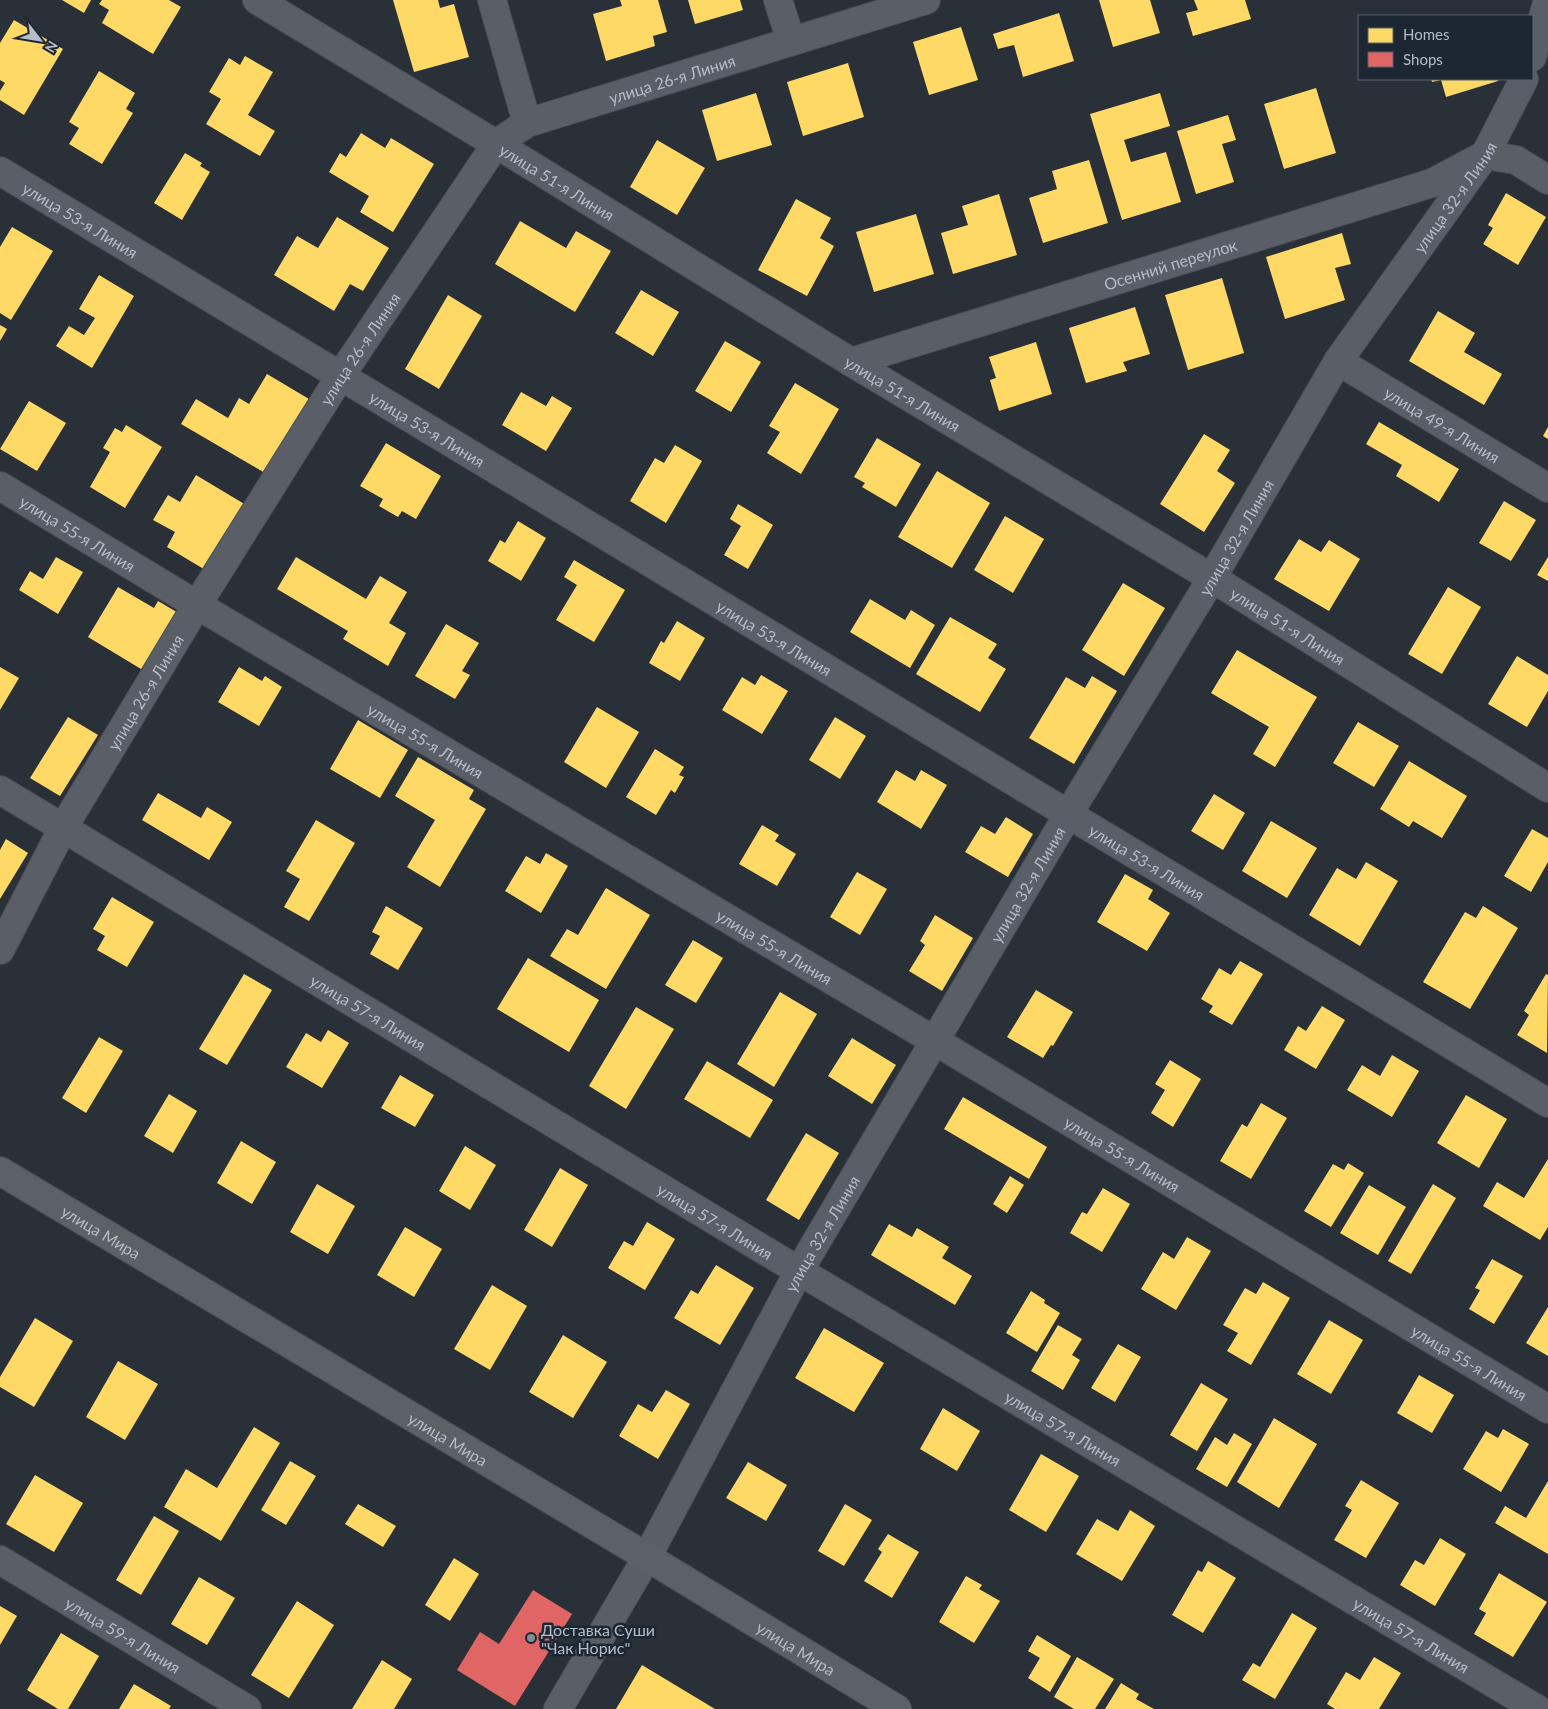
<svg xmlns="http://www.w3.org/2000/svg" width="1548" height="1709" font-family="Lato,sans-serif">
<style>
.homes{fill:#ffd966}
.shops{fill:#e06666}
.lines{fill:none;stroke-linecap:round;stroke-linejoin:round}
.minor-casing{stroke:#484c53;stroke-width:30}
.major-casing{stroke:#484c55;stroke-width:30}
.minor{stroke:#5a5e66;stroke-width:28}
.major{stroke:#5c6168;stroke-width:28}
.poi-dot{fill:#848b96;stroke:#1d2633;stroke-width:2}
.labels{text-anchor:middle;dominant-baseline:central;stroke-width:5;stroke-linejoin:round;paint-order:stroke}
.street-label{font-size:16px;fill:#b4bcc9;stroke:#1d2633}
.poi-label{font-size:16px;fill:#b4bcc9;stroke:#1d2633;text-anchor:start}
</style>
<rect width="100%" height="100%" fill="#2a3038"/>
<g class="homes">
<polygon points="62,0 91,0 84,13"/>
<polygon points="102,0 169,0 181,7 153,54 102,23 109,10 99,4"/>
<polygon points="393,0 438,0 440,8 454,4 469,57 414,72"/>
<polygon points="620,0 658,0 667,32 653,36 655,46 606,61 593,14 622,6"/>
<polygon points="688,0 740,0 743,10 695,24"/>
<polygon points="1099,0 1150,0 1160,33 1113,47"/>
<polygon points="1194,0 1245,0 1251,19 1193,36 1186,13 1198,10"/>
<polygon points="1059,13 1074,61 1023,77 1014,45 998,49 993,34"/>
<polygon points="14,20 63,49 24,115 0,100 0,91 5,83 0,80 0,43"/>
<polygon points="961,27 978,80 929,95 913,42"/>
<polygon points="245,56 273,72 248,115 275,131 260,156 206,124 221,99 209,92 229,58 240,65"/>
<polygon points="848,63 864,117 803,136 787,82"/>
<polygon points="99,71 135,93 126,109 133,113 102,164 69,144 79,128 69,122"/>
<polygon points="1431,79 1498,79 1498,81 1446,97 1441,80 1432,82"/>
<polygon points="1316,88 1336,153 1284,169 1264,104"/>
<polygon points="756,93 772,145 717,161 702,110"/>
<polygon points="1160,93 1170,126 1124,140 1131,162 1166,152 1181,202 1122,220 1090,114"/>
<polygon points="1228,115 1236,140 1222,144 1234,182 1196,194 1177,131"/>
<polygon points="361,133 385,148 391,138 434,164 393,232 360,212 369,196 329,172 340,153 346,157"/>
<polygon points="657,140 705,168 677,215 630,187"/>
<polygon points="185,153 202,163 200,166 210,172 182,220 154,203"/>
<polygon points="1089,160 1108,223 1043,243 1029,198 1057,189 1052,171"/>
<polygon points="1506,193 1546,217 1518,265 1483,244 1493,228 1488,225"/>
<polygon points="999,194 1017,255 953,274 941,233 968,225 962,206"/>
<polygon points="796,199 831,218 820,238 834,246 807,296 758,270"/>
<polygon points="916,214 934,274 874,292 856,232"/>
<polygon points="337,217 389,248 363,291 350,284 334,311 274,275 297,236 318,248"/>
<polygon points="520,221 566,248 576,231 611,251 575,312 495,264"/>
<polygon points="12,227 53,251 11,320 0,313 0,247"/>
<polygon points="1342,233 1351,264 1335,268 1345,300 1285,319 1266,257"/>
<polygon points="99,275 134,296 92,368 56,346 69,326 84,335 95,318 79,309"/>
<polygon points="1222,278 1244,353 1188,370 1165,295"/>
<polygon points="641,290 679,312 653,356 615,333"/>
<polygon points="448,295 482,316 439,389 405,369"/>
<polygon points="1135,307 1150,354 1123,362 1127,371 1086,383 1069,328"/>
<polygon points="1438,311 1475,333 1464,352 1502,374 1484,405 1409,361"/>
<polygon points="0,325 7,329 0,341"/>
<polygon points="725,341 761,362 731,412 695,391"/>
<polygon points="1036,342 1052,394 999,411 990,380 996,378 989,357"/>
<polygon points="267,374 309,399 265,473 181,424 196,399 228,418 239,398 249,404"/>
<polygon points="795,383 839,409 801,474 767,453 780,432 769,426"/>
<polygon points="521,392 546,406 552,396 572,408 546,451 502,425"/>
<polygon points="29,401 66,423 37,471 0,449"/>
<polygon points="1379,422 1459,469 1439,502 1396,476 1402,465 1366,444"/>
<polygon points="126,425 162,447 125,508 90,487 110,452 103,448 115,428 122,432"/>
<polygon points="1548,427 1548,439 1543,436"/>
<polygon points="1204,434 1230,450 1217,471 1235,483 1204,532 1160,504"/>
<polygon points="877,438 921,464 896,507 862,487 865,483 854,477"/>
<polygon points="386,443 441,476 416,519 402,511 398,517 379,506 383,499 360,486"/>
<polygon points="675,445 702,461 666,523 630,501 655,458 664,463"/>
<polygon points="937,471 990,503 952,568 898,537"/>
<polygon points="196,475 246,505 207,571 167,547 175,532 153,520 168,495 180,502"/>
<polygon points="1504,501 1536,520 1511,561 1479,543"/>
<polygon points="738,504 773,525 748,569 724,555 741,526 730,519"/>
<polygon points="1005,516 1044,539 1013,593 974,570"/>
<polygon points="518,521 546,538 521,581 488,561 500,540 505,543"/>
<polygon points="1299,539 1321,552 1329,540 1360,559 1329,611 1274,579"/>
<polygon points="56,557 83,572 58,614 19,590 30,571 43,579"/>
<polygon points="296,557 366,599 380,576 407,592 389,623 406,633 388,666 343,639 348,631 277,589"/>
<polygon points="1548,557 1548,581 1537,575"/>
<polygon points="574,560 625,590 594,642 556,620 577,585 564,577"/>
<polygon points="1123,583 1165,608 1124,676 1082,650"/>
<polygon points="118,587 154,608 158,601 180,614 146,672 88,637"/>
<polygon points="1448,587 1481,607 1442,674 1408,654"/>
<polygon points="870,599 905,620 911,610 935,625 910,668 850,632"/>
<polygon points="950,617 997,644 988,658 1006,669 980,712 916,674"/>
<polygon points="677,621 705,638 680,681 649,663 661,641 664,643"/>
<polygon points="446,624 479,643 462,671 470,675 455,699 415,676"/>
<polygon points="1237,650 1317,697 1275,767 1253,754 1269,727 1211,693"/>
<polygon points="1517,656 1548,675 1548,691 1527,727 1488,704"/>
<polygon points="0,667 19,678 0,710"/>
<polygon points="239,667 262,681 265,676 282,687 259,726 218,702"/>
<polygon points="761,675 788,691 762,734 722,710 742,677 755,685"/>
<polygon points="1092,676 1117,691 1074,764 1029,738 1066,677 1085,688"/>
<polygon points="597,707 639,732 606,788 564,762"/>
<polygon points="68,717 98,735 60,796 30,778"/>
<polygon points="835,717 866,736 840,779 809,760"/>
<polygon points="358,720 408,750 380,798 330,769"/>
<polygon points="1358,722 1399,746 1374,787 1333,763"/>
<polygon points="655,749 684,767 679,775 684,777 675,793 671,790 656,815 626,797"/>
<polygon points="418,757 474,790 469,799 486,809 440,887 407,867 435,820 395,796"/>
<polygon points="1409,761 1467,796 1442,838 1413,821 1409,827 1380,809"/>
<polygon points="896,770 915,781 921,770 947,785 921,829 877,802"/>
<polygon points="158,793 201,818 207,807 232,822 209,860 142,820"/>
<polygon points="1214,794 1245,813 1223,850 1191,831"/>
<polygon points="1006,817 1033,834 1008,877 965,852 981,826 995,834"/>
<polygon points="316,820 355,843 309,921 284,907 300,879 286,871"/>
<polygon points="1271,821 1317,848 1287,898 1242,871"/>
<polygon points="762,825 779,835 775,841 796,854 777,886 739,864"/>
<polygon points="1532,829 1548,838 1548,862 1531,892 1504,876"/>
<polygon points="6,839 28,853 0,899 0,850"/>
<polygon points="546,853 568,866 541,913 505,891 526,856 540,864"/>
<polygon points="1366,862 1398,881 1360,946 1309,915 1337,868 1356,879"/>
<polygon points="857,872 887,889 860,935 830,917"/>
<polygon points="1125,874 1153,890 1148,899 1170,913 1147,951 1097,922"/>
<polygon points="606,888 650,915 606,989 550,956 567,929 578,935"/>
<polygon points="112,897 154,922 127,967 97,950 105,936 93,929"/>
<polygon points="386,906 423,928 398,970 370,954 380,936 372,932"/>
<polygon points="1483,906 1518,928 1470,1009 1423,982 1465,912 1476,918"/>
<polygon points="935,915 973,938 942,991 909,971 925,945 920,941"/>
<polygon points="693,940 723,958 696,1003 665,985"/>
<polygon points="528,958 599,1000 569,1052 497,1009"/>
<polygon points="1240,961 1263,974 1232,1025 1209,1012 1213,1006 1201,999 1219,968 1231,975"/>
<polygon points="244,974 272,990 227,1065 199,1049"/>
<polygon points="1546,974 1548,975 1547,1053 1517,1035 1529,1015 1524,1011"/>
<polygon points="1036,990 1073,1012 1053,1046 1051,1045 1043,1058 1007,1037"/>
<polygon points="780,992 817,1014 774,1087 737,1064"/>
<polygon points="1322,1006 1345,1020 1316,1069 1284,1050 1298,1026 1306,1031"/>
<polygon points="636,1007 674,1029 626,1109 589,1086"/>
<polygon points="328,1030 349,1043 322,1088 286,1067 306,1033 321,1042"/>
<polygon points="99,1037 123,1051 86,1113 62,1098"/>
<polygon points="852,1038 896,1065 872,1104 828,1076"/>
<polygon points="1392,1055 1419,1071 1392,1117 1347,1090 1362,1065 1380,1076"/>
<polygon points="1170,1060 1201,1079 1173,1127 1151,1113 1165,1090 1155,1084"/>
<polygon points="707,1061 773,1100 750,1138 684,1099"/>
<polygon points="400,1075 434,1095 415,1127 381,1108"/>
<polygon points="169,1094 197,1111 173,1153 144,1136"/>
<polygon points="1466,1095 1507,1119 1479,1168 1437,1143"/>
<polygon points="963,1097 1047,1147 1029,1179 944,1129"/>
<polygon points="1261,1103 1287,1118 1251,1179 1220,1161 1242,1124 1247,1127"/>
<polygon points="806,1133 839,1153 799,1220 766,1200"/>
<polygon points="241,1141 276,1162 252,1204 217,1183"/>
<polygon points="465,1146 496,1165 470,1210 439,1191"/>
<polygon points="1548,1159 1548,1227 1540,1240 1483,1206 1497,1182 1524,1198"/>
<polygon points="1348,1163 1364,1173 1331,1227 1304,1211 1333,1164 1344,1170"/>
<polygon points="560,1168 588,1185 552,1247 524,1230"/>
<polygon points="1010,1176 1024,1185 1007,1213 993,1204"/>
<polygon points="317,1184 355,1206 328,1254 290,1232"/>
<polygon points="1433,1184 1456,1198 1411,1274 1388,1261"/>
<polygon points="1369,1185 1406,1207 1378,1255 1340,1233"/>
<polygon points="1103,1188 1130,1204 1102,1252 1070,1233 1082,1212 1087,1214"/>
<polygon points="647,1222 675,1239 645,1290 608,1268 624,1241 633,1246"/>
<polygon points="889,1224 912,1237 917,1228 949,1247 942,1258 972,1276 955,1305 871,1255"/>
<polygon points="405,1227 442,1249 414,1297 377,1275"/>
<polygon points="1187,1237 1211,1251 1176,1310 1141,1289 1163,1252 1174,1259"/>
<polygon points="1492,1259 1523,1276 1494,1324 1469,1309 1480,1290 1475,1288"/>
<polygon points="716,1265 754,1288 720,1345 674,1318 691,1290 698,1294"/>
<polygon points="1263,1282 1290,1298 1251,1365 1227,1351 1238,1333 1223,1325 1245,1288 1256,1294"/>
<polygon points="492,1285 527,1306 490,1370 454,1349"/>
<polygon points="1031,1291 1045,1300 1044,1303 1060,1313 1037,1352 1006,1333"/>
<polygon points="1548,1307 1548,1356 1526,1343"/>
<polygon points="35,1318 73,1341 34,1407 0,1387 0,1377"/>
<polygon points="1329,1320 1363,1340 1331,1394 1297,1374"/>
<polygon points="1058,1325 1082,1339 1072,1355 1080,1360 1063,1390 1031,1371"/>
<polygon points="824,1328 884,1363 854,1412 795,1378"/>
<polygon points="563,1335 607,1362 573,1418 529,1392"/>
<polygon points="1118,1344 1141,1357 1115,1402 1091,1388"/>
<polygon points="118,1361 158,1384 125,1440 86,1417"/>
<polygon points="1419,1375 1454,1395 1432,1433 1397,1413"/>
<polygon points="1201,1383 1228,1399 1197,1451 1170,1435"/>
<polygon points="666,1390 690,1404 658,1459 619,1436 638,1404 652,1412"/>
<polygon points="943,1408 980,1431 957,1471 920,1449"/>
<polygon points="1274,1418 1317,1444 1279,1508 1237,1482"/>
<polygon points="254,1427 280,1443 221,1541 164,1507 186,1469 217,1488"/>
<polygon points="1503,1429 1529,1444 1501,1492 1463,1469 1486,1431 1498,1438"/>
<polygon points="1234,1433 1252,1444 1227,1487 1196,1469 1215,1437 1227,1445"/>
<polygon points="1041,1454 1079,1476 1046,1532 1009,1510"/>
<polygon points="290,1461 316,1476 286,1525 261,1510"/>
<polygon points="748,1462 787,1485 766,1521 726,1498"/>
<polygon points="35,1475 83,1503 54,1552 6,1524"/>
<polygon points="1361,1480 1399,1503 1366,1558 1334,1540 1352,1510 1345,1506"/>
<polygon points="1548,1481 1548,1554 1495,1523 1505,1506 1526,1518"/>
<polygon points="358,1504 396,1526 383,1547 345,1524"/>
<polygon points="845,1504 872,1520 844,1566 818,1551"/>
<polygon points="1130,1510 1155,1526 1122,1581 1076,1554 1097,1519 1118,1531"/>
<polygon points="154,1516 179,1531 141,1595 116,1580"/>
<polygon points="888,1534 919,1552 892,1598 864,1581 882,1552 878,1549"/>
<polygon points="1440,1538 1466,1554 1435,1606 1400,1585 1415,1560 1424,1565"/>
<polygon points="454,1558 479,1574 450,1621 425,1605"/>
<polygon points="1208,1561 1236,1578 1203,1633 1172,1615 1198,1570 1202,1572"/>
<polygon points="1499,1573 1547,1602 1513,1657 1474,1634 1486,1613 1479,1609"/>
<polygon points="966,1576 982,1585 979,1589 1000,1601 974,1643 939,1622"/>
<polygon points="199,1577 235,1598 207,1645 171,1624"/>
<polygon points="297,1601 334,1625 289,1698 251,1675"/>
<polygon points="0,1606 17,1616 0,1645"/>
<polygon points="1292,1613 1317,1628 1275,1699 1242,1680 1253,1663 1260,1667"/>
<polygon points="61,1633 99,1656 68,1709 58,1709 27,1690"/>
<polygon points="1037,1635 1071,1656 1050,1692 1028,1678 1040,1658 1028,1651"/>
<polygon points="1077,1657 1114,1679 1095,1709 1074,1709 1054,1697"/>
<polygon points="1374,1657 1401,1673 1379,1709 1335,1709 1327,1704 1346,1672 1360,1680"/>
<polygon points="382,1660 412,1679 394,1709 352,1709"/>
<polygon points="642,1665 715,1709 616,1709"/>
<polygon points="1121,1683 1139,1694 1136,1699 1154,1709 1105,1709"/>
<polygon points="134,1684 171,1706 169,1709 119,1709"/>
</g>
<polygon class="shops" points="533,1590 572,1614 515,1706 457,1670 480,1632 499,1644"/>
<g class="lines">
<g class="minor-casing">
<g id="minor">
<path id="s1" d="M257 0 496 144 851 362 1212 578 1548 788"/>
<polyline points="492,0 527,123"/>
<polyline points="778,0 791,41"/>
<polyline points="1532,57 1548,0"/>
<path id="s2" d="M0 171 1548 1103"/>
<path id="s3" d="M1338 361 1548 488"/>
<path id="s4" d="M851 362 1432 183 1485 155 1516 160 1548 180"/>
<path id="s5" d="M0 486 197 605 935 1041 1548 1409"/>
<path id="s6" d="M0 790 799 1271 1537 1709"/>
<path id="s7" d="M0 950 63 828 197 605 341 375 496 144 527 123 926 0"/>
<path id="s8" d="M0 1560 247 1709"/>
<path id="s9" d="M558 1709 647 1557 799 1271 1069 813 1212 578 1338 361 1485 155 1524 79"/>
</g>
</g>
<g class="major-casing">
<g id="major">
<path id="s10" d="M0 1171 647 1557 897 1709"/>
</g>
</g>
<use href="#minor" class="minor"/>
<use href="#major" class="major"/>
</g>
<circle class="poi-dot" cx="531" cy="1638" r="5"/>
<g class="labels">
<g class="street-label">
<text stroke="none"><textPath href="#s7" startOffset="1136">улица 26-я Линия</textPath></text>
<text stroke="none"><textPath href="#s1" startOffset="351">улица 51-я Линия</textPath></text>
<text stroke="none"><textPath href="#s9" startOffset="1759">улица 32-я Линия</textPath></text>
<text stroke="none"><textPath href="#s2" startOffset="94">улица 53-я Линия</textPath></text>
<text stroke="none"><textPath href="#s4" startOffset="334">Осенний переулок</textPath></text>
<text stroke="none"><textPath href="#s7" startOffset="701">улица 26-я Линия</textPath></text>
<text stroke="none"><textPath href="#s1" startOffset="756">улица 51-я Линия</textPath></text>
<text stroke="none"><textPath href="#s3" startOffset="122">улица 49-я Линия</textPath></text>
<text stroke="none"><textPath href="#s2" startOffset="499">улица 53-я Линия</textPath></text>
<text stroke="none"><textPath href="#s5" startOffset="91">улица 55-я Линия</textPath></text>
<text stroke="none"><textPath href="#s9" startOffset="1354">улица 32-я Линия</textPath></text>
<text stroke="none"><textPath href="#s1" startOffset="1206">улица 51-я Линия</textPath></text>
<text stroke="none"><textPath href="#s2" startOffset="904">улица 53-я Линия</textPath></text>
<text stroke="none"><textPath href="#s7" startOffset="296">улица 26-я Линия</textPath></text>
<text stroke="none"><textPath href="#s5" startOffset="496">улица 55-я Линия</textPath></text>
<text stroke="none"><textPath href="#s2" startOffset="1339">улица 53-я Линия</textPath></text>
<text stroke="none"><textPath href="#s9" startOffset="949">улица 32-я Линия</textPath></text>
<text stroke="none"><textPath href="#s5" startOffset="901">улица 55-я Линия</textPath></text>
<text stroke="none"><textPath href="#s6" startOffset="430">улица 57-я Линия</textPath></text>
<text stroke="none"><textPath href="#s5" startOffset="1306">улица 55-я Линия</textPath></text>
<text stroke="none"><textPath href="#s6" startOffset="835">улица 57-я Линия</textPath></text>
<text stroke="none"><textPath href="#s10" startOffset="118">улица Мира</textPath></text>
<text stroke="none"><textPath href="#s9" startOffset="544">улица 32-я Линия</textPath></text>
<text stroke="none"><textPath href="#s5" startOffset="1711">улица 55-я Линия</textPath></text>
<text stroke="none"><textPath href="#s6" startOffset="1240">улица 57-я Линия</textPath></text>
<text stroke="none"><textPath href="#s10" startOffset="522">улица Мира</textPath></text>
<text stroke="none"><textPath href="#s8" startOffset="144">улица 59-я Линия</textPath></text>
<text stroke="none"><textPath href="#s6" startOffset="1645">улица 57-я Линия</textPath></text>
<text stroke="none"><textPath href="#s10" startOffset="928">улица Мира</textPath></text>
</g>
<g class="poi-label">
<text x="541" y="1629">Доставка Суши<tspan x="541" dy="18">"Чак Норис"</tspan></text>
</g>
</g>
<rect x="1358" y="15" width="175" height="65" fill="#1d2633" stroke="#59626f"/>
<rect x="1368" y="28" width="25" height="15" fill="#ffd966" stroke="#59626f"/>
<text x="1403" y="40" font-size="15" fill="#b4bcc9">Homes</text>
<rect x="1368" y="52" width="25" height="15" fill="#e06666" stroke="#59626f"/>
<text x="1403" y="65" font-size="15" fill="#b4bcc9">Shops</text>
<g transform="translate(40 40) rotate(121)" stroke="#1d2633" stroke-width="4" paint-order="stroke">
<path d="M0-4L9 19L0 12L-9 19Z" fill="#b4bcc9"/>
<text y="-8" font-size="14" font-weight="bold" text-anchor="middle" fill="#b4bcc9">N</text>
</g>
</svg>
